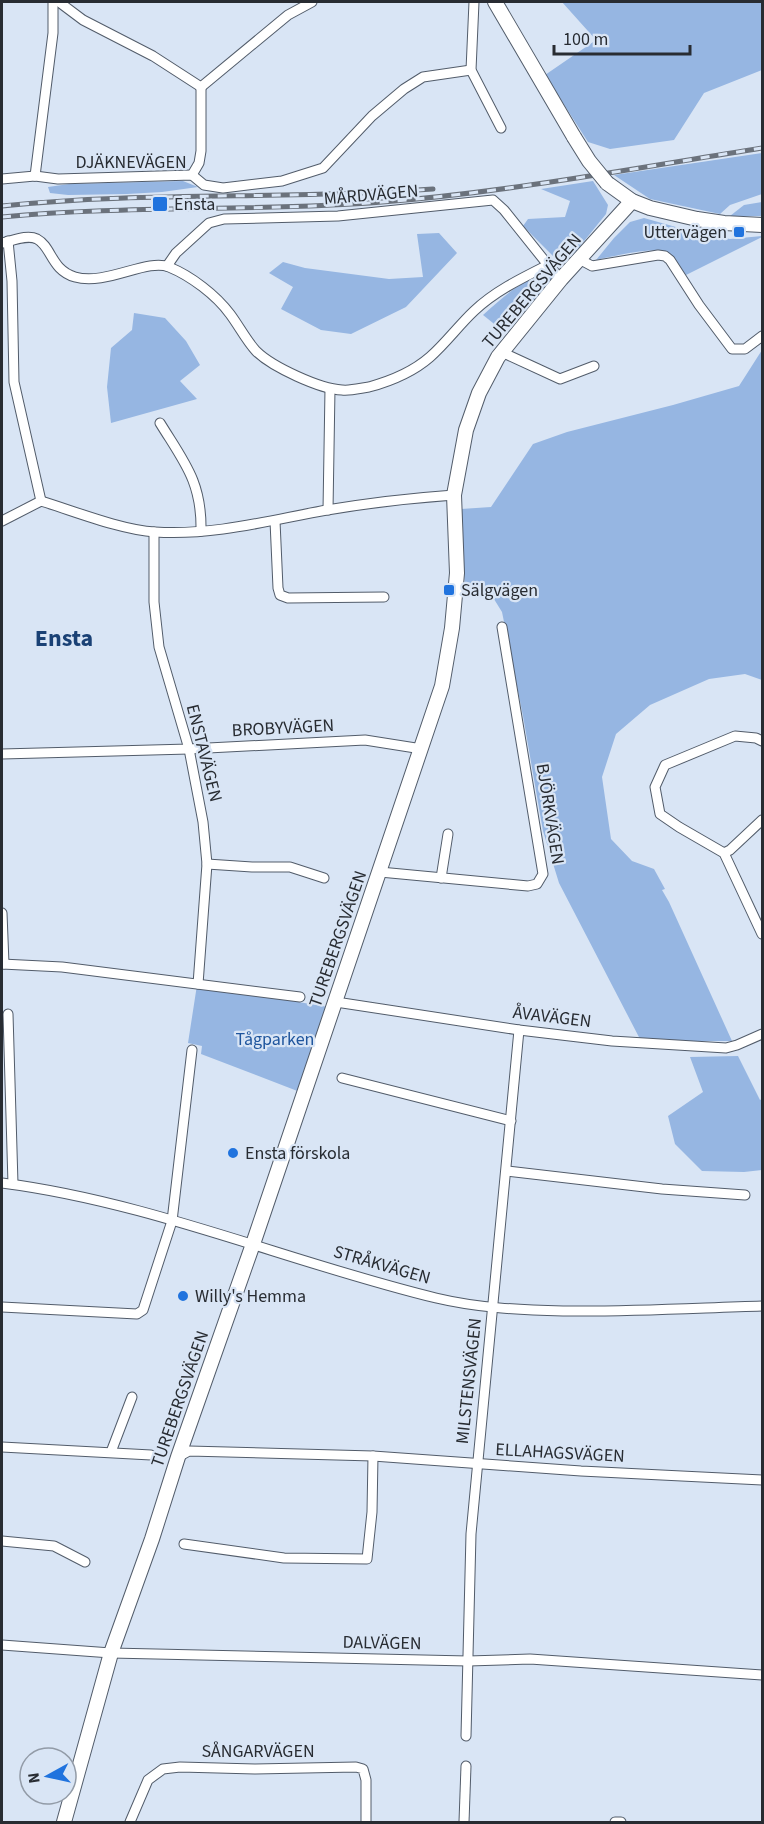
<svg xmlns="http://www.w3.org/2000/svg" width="764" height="1824" font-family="'Source Sans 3',sans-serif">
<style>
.green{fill:#96b6e2}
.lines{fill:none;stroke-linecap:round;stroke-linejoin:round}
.street-casing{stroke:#525c6a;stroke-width:11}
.secondary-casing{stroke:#525c6a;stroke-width:16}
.street{stroke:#fff;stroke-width:9}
.secondary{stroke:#fff;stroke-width:14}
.rail-casing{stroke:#6b727c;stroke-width:5}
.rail{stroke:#d9e5f5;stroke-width:3;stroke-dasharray:9;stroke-linecap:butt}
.secondary-bridge-casing{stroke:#525c6a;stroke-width:16;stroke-linecap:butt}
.secondary-bridge{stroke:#fff;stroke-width:14}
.poi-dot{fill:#2073de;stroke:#d9e5f5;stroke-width:2}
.labels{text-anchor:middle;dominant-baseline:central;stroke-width:4.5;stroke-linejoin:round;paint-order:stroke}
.street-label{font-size:18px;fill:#282c32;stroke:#d9e5f5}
.poi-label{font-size:18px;fill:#282c32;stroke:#d9e5f5;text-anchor:start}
.park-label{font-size:18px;fill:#1f559d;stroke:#d9e5f5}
.district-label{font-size:24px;font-weight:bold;fill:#1a4175;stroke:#d9e5f5}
</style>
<rect width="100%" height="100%" fill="#d9e5f5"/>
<g class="green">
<polygon points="562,2 762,2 762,70 704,93 674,140 610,149 588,142 545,75 596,40"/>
<polygon points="762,153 762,194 730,205 720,214 650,199 614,175"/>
<polygon points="183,181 198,187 162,192 127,194 68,195 50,193 48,187 69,184"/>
<polygon points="593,181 608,205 606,214 572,256 556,259 523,226 528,219 565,217 570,201 541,189"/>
<polygon points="762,202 762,216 730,216 744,205"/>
<path d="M644 218 690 231 730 239 762 236V237L686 275C679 266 673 257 662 252 652 247 609 257 596 260L614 238 630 222Z"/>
<polygon points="439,233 457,253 406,307 351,334 321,330 281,309 293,287 269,273 283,262 305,268 389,279 423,277 417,234"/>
<path d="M549 273 552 281 503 331 483 315C503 297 522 279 549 273Z"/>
<polygon points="134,313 165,318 186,341 200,365 180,381 197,399 111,423 107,387 111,348 132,330"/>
<polygon points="762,350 762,680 745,674 709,679 650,705 616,734 602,777 611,839 632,861 654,869 665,889 662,890 669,902 732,1041 641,1041 559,883 543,831 523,716 502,612 489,591 465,590 461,509 491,507 533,444 567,432 673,405 739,386"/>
<polygon points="197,985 328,1007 300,1092 201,1054 202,1046 188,1043"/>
<polygon points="738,1056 760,1100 762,1099 762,1170 744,1172 702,1171 675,1144 668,1116 703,1092 690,1057"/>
</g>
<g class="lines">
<g class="street-casing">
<g id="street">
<polyline points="59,2 83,20 153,56 201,87"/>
<polyline points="474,2 471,70 501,128"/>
<polyline points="201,87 288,15 312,2"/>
<polyline points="192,175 199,163 201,151 201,87"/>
<polyline points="35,176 53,33 53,2"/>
<polyline points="2,179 35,176 58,179 192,175 204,185 223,188 282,181 323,168 372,116 404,89 423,77 471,70"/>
<polyline points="8,241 12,281 14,382 41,501"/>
<path d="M2 243C12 241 27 234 37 239 52 247 51 270 75 277 106 286 147 258 169 267 191 276 216 295 230 314 239 326 246 340 256 351 272 367 320 389 342 390 351 391 361 388 369 387 391 381 414 371 430 357 446 343 459 325 474 311 495 291 522 278 548 265"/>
<polyline points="579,259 592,266 658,255 665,256 670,260 699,305 732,349 745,349 762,336"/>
<polyline points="167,266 176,253 209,223 224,219 338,216 493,200 504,210 548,265 561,279"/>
<polyline points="504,351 508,355 560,379 594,366"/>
<path d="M160 423C184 462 202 482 201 531"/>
<polyline points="328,510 330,389"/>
<path d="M2 521 41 501C74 511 121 530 155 532 213 536 271 520 327 510 369 503 412 498 454 495"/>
<polyline points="275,521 278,588 280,595 288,598 384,597"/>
<polyline points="154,532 154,602 159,647 189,749 203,822 207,864 198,984"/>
<polyline points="762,741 756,738 735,736 665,765 655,787 660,814 679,827 724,853 762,934"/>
<polyline points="2,754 189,749 365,740 422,749"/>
<polyline points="724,853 730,850 762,820"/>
<polyline points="207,864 252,867 290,867 324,878"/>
<polyline points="380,872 528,886 537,884 543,874 502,627"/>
<polyline points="441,878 448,834"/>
<polyline points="2,913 4,964"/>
<polyline points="2,964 62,967 300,997"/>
<polyline points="336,1002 519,1030 612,1041 726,1048 737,1045 762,1034"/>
<polyline points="8,1014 13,1184"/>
<polyline points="342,1078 511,1121"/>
<polyline points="507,1171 662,1189 745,1195"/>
<path d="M2 1183C151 1202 291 1263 436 1298 478 1308 520 1310 563 1311 629 1312 696 1308 762 1306"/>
<polyline points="2,1307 137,1314 143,1310 172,1221 192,1050"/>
<polyline points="2,1447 151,1455"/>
<polyline points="111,1452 132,1397"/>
<polyline points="178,1457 189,1451 373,1456 581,1471 762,1480"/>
<polyline points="2,1541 54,1546 85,1562"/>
<polyline points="184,1544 284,1558 367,1559 372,1512 373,1456"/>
<polyline points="2,1645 111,1653 468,1661 530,1659 762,1675"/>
<polyline points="466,1736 471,1534 519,1030"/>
<polyline points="130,1822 148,1780 163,1769 180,1767 255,1769 356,1767 363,1769 366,1780 366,1822"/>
<polyline points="464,1822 466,1766"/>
<polyline points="615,1822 621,1822"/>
</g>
</g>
<g class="secondary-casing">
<g id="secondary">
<polyline points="495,2 574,137"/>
<polyline points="607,183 632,201 650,208 697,219 724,223 762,225"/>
<polyline points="64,1822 111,1653 152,1539 178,1457 253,1244 442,686 452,628 457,573 454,495 466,430 479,393 498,357 561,279 632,201"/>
</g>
</g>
<use href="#street" class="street"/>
<use href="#secondary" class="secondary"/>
<g class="rail-casing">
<g id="rail">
<path d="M2 206C145 191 290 200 433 189"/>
<path d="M2 217C128 205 255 212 382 202 509 192 636 168 762 148"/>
</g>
</g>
<use href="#rail" class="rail"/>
<g class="secondary-bridge-casing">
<polyline id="secondary-bridge" points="574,137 589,161 607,183"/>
</g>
<use href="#secondary-bridge" class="secondary-bridge"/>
</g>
<g class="poi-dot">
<rect x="152" y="196" width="16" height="16" rx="3"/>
<rect x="733" y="226" width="12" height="12" rx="3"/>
<rect x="443" y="584" width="12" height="12" rx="3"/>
<circle cx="233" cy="1153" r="6"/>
<circle cx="183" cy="1296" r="6"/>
</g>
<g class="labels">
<g class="street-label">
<text x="131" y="162">DJÄKNEVÄGEN</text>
<text transform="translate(371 195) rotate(-5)">MÅRDVÄGEN</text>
<text transform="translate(532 291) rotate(-50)">TUREBERGSVÄGEN</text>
<text transform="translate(283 728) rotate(-3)">BROBYVÄGEN</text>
<text transform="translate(204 753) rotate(76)">ENSTAVÄGEN</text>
<text transform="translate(550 814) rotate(81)">BJÖRKVÄGEN</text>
<text transform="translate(338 939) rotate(-71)">TUREBERGSVÄGEN</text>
<text transform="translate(552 1017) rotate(7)">ÅVAVÄGEN</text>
<text transform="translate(382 1265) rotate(16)">STRÅKVÄGEN</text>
<text transform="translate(469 1381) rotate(-84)">MILSTENSVÄGEN</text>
<text transform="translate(180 1399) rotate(-71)">TUREBERGSVÄGEN</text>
<text transform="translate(560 1453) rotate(3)">ELLAHAGSVÄGEN</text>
<text transform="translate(382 1643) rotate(1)">DALVÄGEN</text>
<text x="258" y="1751">SÅNGARVÄGEN</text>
</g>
<g class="poi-label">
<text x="174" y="204">Ensta</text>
<text x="727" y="232" text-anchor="end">Uttervägen</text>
<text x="461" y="590">Sälgvägen</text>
<text x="245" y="1153">Ensta förskola</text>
<text x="195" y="1296">Willy's Hemma</text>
</g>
<g class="park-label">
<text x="275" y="1039">Tågparken</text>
</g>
<g class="district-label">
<text x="64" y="638">Ensta</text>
</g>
</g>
<rect width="764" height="1824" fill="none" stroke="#282c32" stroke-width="6"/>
<g transform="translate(48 1776) rotate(262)"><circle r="28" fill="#d9e5f5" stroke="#929ba7" stroke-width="1.5"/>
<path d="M0-4.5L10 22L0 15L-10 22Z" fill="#2073de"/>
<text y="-9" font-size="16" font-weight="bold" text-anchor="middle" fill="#282c32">N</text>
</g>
<path d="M554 45v9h136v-9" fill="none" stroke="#282c32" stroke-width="3"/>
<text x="563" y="45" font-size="18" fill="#282c32" stroke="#d9e5f5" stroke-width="4.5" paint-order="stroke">100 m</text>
</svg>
